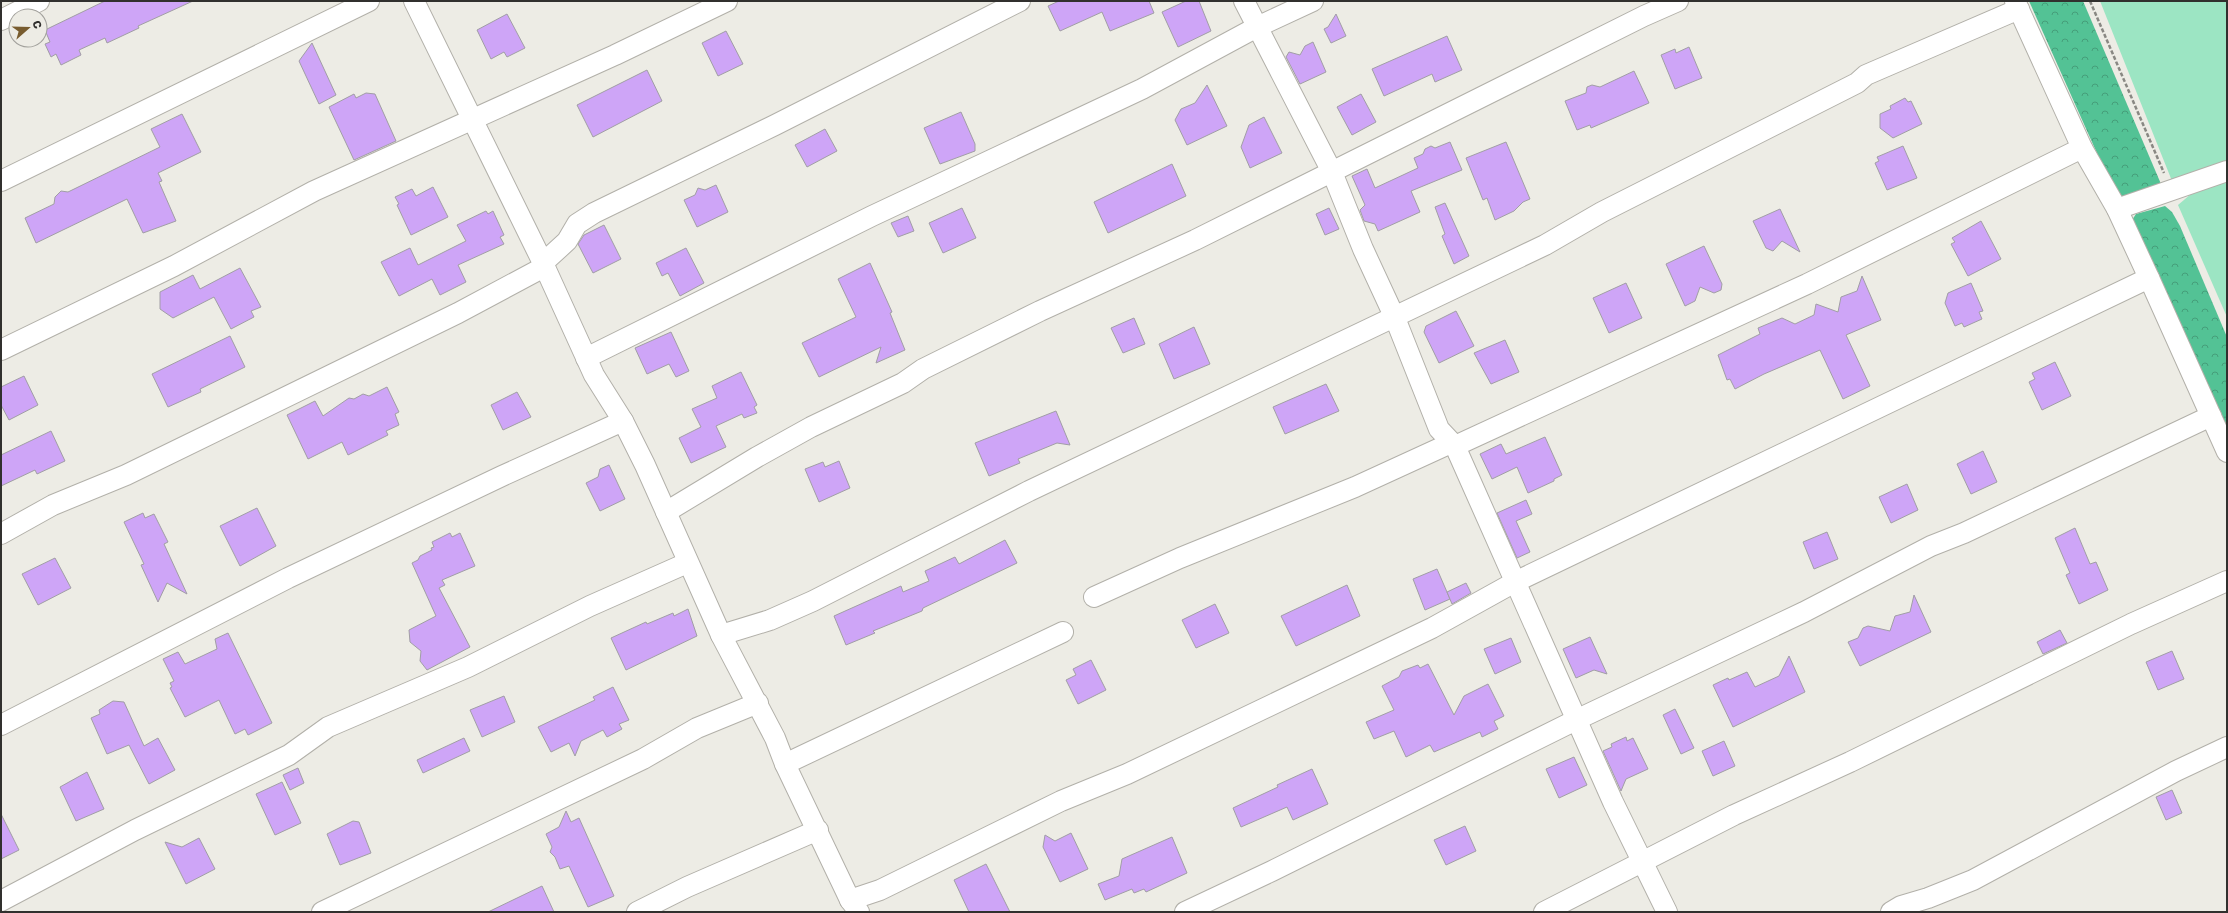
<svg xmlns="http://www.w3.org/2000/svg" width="2228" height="913" font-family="Rubik,sans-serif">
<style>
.grass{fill:#9ce5c3}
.forest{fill:url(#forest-crowns)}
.building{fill:#cea5f7;stroke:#a19ea5}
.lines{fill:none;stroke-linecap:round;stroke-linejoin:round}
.minor-casing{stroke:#b2b0a9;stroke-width:22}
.path{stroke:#898883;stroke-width:2.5;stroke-dasharray:4 2;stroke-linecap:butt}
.minor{stroke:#fff;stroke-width:20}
</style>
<defs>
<pattern id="forest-crowns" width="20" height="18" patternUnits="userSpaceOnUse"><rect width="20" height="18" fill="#53c295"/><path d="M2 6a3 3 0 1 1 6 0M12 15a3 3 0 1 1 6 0" fill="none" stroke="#459e7a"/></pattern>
</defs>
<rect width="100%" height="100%" fill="#edece5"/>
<g class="grass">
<polygon points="2100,1 2227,1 2227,162 2172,181"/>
<polygon points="2227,179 2227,317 2178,205 2191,194"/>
</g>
<g class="forest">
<polygon points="2029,1 2083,1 2161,184 2129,198 2117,198"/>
<polygon points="2165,206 2172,212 2180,226 2227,337 2227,445 2130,223 2136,214"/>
</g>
<g class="building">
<polygon points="105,1 193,1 138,26 139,28 107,43 105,38 79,50 81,55 61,65 56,54 51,57 45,44 50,42 45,30"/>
<polygon points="1059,1 1149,1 1154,13 1110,31 1102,12 1060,31 1048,6"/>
<polygon points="1186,1 1199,1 1211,31 1178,47 1162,12"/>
<polygon points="507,14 525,48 507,57 504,52 491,59 477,30"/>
<polygon points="1336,14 1346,36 1331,43 1324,29 1328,27"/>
<polygon points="726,31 743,64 718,76 702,43"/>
<polygon points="1447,36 1462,70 1435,82 1432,74 1384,96 1372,69"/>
<polygon points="1313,42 1326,72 1300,84 1286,57 1289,52 1300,55 1305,46"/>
<polygon points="312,43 336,95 319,104 299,61"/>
<polygon points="1689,47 1702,78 1675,89 1661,55 1675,49 1676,53"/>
<polygon points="647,70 662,101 593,137 577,105"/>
<polygon points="1634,71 1649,103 1591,128 1590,125 1577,130 1565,101 1586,93 1587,87 1592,85 1600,87"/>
<polygon points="1207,85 1227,126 1187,145 1175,120 1181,109 1195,103"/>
<polygon points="366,93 375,94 396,141 354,160 329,107 354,94 356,98"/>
<polygon points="1361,94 1376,122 1352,135 1337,107"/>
<polygon points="1905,98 1908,102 1911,101 1922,124 1893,138 1880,128 1880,114 1891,109 1890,106"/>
<polygon points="961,112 975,144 975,151 940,164 924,128"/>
<polygon points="182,114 201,152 158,173 162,181 159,182 176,221 143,233 127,199 36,243 25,218 54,204 55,197 61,191 68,192 160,147 151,129"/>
<polygon points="1264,117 1282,153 1250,168 1241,147 1249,125"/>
<polygon points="825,129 837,151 807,167 795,145"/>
<polygon points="1450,142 1462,170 1411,191 1420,212 1378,231 1375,224 1364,221 1360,210 1365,205 1352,176 1367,169 1375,188 1418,168 1414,158 1423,154 1425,149 1431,146 1435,148"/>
<polygon points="1506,142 1530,199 1523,202 1514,211 1495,220 1487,198 1483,200 1466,158"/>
<polygon points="1903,146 1917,178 1887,190 1875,163 1879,161 1877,157"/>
<polygon points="1172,164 1186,196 1108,233 1094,202"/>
<polygon points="716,185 728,212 697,227 684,200 695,195 698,188 705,190"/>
<polygon points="433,187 448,217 411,235 397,205 399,204 395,197 412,189 416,196"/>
<polygon points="1445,203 1469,256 1454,264 1442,236 1445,234 1435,207"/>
<polygon points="962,208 976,238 943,253 929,223"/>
<polygon points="1329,208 1339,229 1325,235 1316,214"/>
<polygon points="1780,209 1800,252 1782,241 1773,251 1766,248 1753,221"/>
<polygon points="486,211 488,214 493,211 504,235 500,237 504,244 458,265 466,282 440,295 432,279 399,296 381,262 410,248 418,265 466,241 457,225"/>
<polygon points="908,216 914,231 898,237 891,223"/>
<polygon points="1981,221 2001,259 1968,276 1951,244 1955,242 1952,238"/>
<polygon points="604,225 621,259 593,273 578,244 584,235"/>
<polygon points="1704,246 1722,284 1721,290 1714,293 1700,287 1695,301 1685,306 1666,264"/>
<polygon points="686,248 704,283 680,296 668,273 662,276 656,263"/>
<polygon points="870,263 892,312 890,313 905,350 876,363 881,347 819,377 802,343 856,317 838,279"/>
<polygon points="240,268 261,307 251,311 254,317 231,329 214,297 173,318 160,309 160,292 193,275 200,289"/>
<polygon points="1862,276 1881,320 1846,335 1870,386 1843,399 1820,350 1764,374 1735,389 1730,379 1727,380 1718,355 1760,334 1758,328 1782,318 1795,324 1814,315 1816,304 1838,312 1841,297 1857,291"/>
<polygon points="1626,283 1642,318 1609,333 1593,298"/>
<polygon points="1971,283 1983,311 1979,312 1982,319 1964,327 1962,323 1955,326 1945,303 1948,293"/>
<polygon points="1456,311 1474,346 1439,363 1424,332 1426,326"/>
<polygon points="1134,318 1145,344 1123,353 1111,328"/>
<polygon points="1194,327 1210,364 1174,379 1159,344"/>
<polygon points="671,332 689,371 676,377 669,364 647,374 635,348"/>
<polygon points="230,336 245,367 200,389 201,392 168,407 152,374"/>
<polygon points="1505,340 1519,372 1491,384 1474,353"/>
<polygon points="2055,362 2071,396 2042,410 2029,382 2035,379 2032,373"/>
<polygon points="741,372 757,405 754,407 757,413 744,418 742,414 716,426 726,447 691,463 679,438 701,427 692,409 717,398 712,386"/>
<polygon points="24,376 38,405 9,420 1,405 1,387"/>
<polygon points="1326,384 1339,411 1285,434 1273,407"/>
<polygon points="387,387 399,412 395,414 399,425 386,431 388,435 348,455 342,442 308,459 287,415 315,401 323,416 349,398 354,399 363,394 369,396"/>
<polygon points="517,392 531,417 503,430 491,405"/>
<polygon points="1056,411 1070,445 1057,443 1018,459 1020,463 989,476 975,443"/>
<polygon points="51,431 65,461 37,474 35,470 1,486 1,455"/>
<polygon points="1545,437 1562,475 1554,479 1554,481 1528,493 1517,467 1492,479 1480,454 1501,444 1506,454"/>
<polygon points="1983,451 1997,482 1971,494 1957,464"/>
<polygon points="839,461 850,488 819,502 805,469 823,462 825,467"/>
<polygon points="609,465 625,499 600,511 586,483 598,477 600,469"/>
<polygon points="1907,484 1918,510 1891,523 1879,497"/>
<polygon points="1526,500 1532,514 1516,521 1530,552 1517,558 1497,513"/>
<polygon points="257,508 276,546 240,566 220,526"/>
<polygon points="143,513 145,518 154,514 168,542 164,544 187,594 167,583 158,602 141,565 144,564 124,522"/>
<polygon points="2075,528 2090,564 2096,562 2108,590 2079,604 2066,575 2070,573 2055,538"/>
<polygon points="1827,532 1838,559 1814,569 1803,542"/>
<polygon points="450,533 452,537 460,533 475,566 442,580 445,585 439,588 470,647 427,670 420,661 421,651 410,642 409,630 436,616 412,563 418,560 420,556 432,550 431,548 434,547 432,542"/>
<polygon points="1005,540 1017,563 923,608 922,611 873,631 875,633 846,645 834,616 901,586 903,592 929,581 925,571 955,557 959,564"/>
<polygon points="55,558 71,588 38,605 22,574"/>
<polygon points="1437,569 1450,599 1425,610 1413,579"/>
<polygon points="1466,583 1471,593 1452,604 1447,592"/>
<polygon points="1347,585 1360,616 1296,646 1281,616"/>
<polygon points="1914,595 1931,632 1860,666 1848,642 1858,638 1863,628 1868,626 1890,631 1895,616 1910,612"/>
<polygon points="1215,604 1229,633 1196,648 1182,620"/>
<polygon points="688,609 697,636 626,670 611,638 646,622 647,624 673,613 674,616"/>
<polygon points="2060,630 2067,643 2043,654 2037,642"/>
<polygon points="228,633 272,723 248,735 245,729 235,734 219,700 185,717 170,688 172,687 170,683 174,681 163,659 178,652 185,664 217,649 215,639"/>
<polygon points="1590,637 1607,674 1594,670 1576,678 1563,649"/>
<polygon points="1511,638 1521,662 1495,674 1484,649"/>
<polygon points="2172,651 2184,679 2158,690 2146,662"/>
<polygon points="1789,656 1805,692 1733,727 1713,685 1728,678 1729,680 1747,672 1755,687 1779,676"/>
<polygon points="1091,660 1106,690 1078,704 1066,680 1076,675 1073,669"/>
<polygon points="1428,664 1454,715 1464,696 1488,684 1504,716 1494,721 1498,729 1482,737 1480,732 1434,752 1430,745 1406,757 1394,731 1374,739 1366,722 1394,710 1382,686 1399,677 1402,671 1418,665 1420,668"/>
<polygon points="613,687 629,720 619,724 622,729 607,737 603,730 581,741 575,756 569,743 551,752 538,727 595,700 593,697"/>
<polygon points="504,696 515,722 482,737 470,710"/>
<polygon points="113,701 124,702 144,746 158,738 175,770 149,784 129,745 107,754 91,718 100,714 99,710"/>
<polygon points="1675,709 1694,748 1681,754 1663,715"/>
<polygon points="1626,737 1627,741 1633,738 1648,769 1626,779 1621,791 1603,751 1612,747 1611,744"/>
<polygon points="464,738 470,751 423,773 417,760"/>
<polygon points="1724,741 1735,766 1713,776 1702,751"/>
<polygon points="1574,757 1587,785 1559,798 1546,769"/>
<polygon points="298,768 304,783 290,790 283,775"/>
<polygon points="1312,769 1328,804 1293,820 1287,807 1241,827 1233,808 1278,787 1277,785"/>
<polygon points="87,772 104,809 76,821 60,787"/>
<polygon points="282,782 301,823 275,835 256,794"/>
<polygon points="2172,790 2182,813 2166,820 2156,797"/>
<polygon points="566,811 571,822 579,818 614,896 588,907 569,866 560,869 555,857 550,852 552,847 546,834 559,827"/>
<polygon points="1,814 19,850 1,859"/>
<polygon points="353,821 359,822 371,853 340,865 327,834"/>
<polygon points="1465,826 1476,851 1446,865 1434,840"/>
<polygon points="1071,833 1088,869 1060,882 1043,847 1045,835 1055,841"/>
<polygon points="1172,837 1187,873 1146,892 1144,889 1134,893 1132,889 1105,900 1098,884 1119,876 1122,859"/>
<polygon points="199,838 215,869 186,884 165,842 182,847"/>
<polygon points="986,864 1010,912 969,912 954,880"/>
<polygon points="542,886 554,912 488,912"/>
</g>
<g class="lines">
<g class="minor-casing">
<g id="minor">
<polyline points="414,1 543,263 594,375 623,421 645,465 721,635 775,738 785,764 850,900 859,912"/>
<polyline points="1244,1 1332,172 1363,249 1395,318 1439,429 1455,446 1613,802 1667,912"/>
<polyline points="2015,1 2082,148 2117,209 2149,278 2227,452"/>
<polyline points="1,20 39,1"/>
<polyline points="1,181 369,1"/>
<polyline points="2117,209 2227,171"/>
<polyline points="543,263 567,241 577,224 594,213 775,125 1020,1"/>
<polyline points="1,350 174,266 314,191 615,55 727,1"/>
<polyline points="586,358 872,216 1142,89 1257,27 1313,1"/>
<polyline points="1455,446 1807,284 2082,148"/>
<polyline points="666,512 757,457 811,427 903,383 923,369 1040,311 1195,240 1644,16 1678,1"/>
<polyline points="1,534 53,505 126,475 458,313 544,267"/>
<polyline points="1094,597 1180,558 1355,487 1451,443"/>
<polyline points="721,635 770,620 813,601 1029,491 1545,245 1602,212 1857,83 1866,75 2019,9"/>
<polyline points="1,725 288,578 502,476 623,421"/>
<polyline points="785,764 1063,632"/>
<polyline points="850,900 880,890 1061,801 1127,774 1432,628 1515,582 2149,278"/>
<polyline points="1,901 135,830 289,755 328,727 468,667 590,606 687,563"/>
<polyline points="322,912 643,759 697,728 758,703"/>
<polyline points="637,912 687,887 818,830"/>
<polyline points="1185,912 1272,871 1578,719 1804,612 1931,546 1964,533 2211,416"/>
<polyline points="1544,912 1734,815 1850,762 2131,624 2227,581"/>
<polyline points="1891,912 1901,906 1928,898 1973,880 2176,771 2227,747"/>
</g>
</g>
<polyline class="path" points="2090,1 2164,173"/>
<use href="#minor" class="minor"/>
</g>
<rect width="2228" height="913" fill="none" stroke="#31302e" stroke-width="4"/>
<g transform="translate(28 28) rotate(70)"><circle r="19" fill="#edece5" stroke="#a2a19c"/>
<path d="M0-3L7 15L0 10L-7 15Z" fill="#785c2f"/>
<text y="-6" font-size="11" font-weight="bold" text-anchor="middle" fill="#31302e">С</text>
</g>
</svg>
